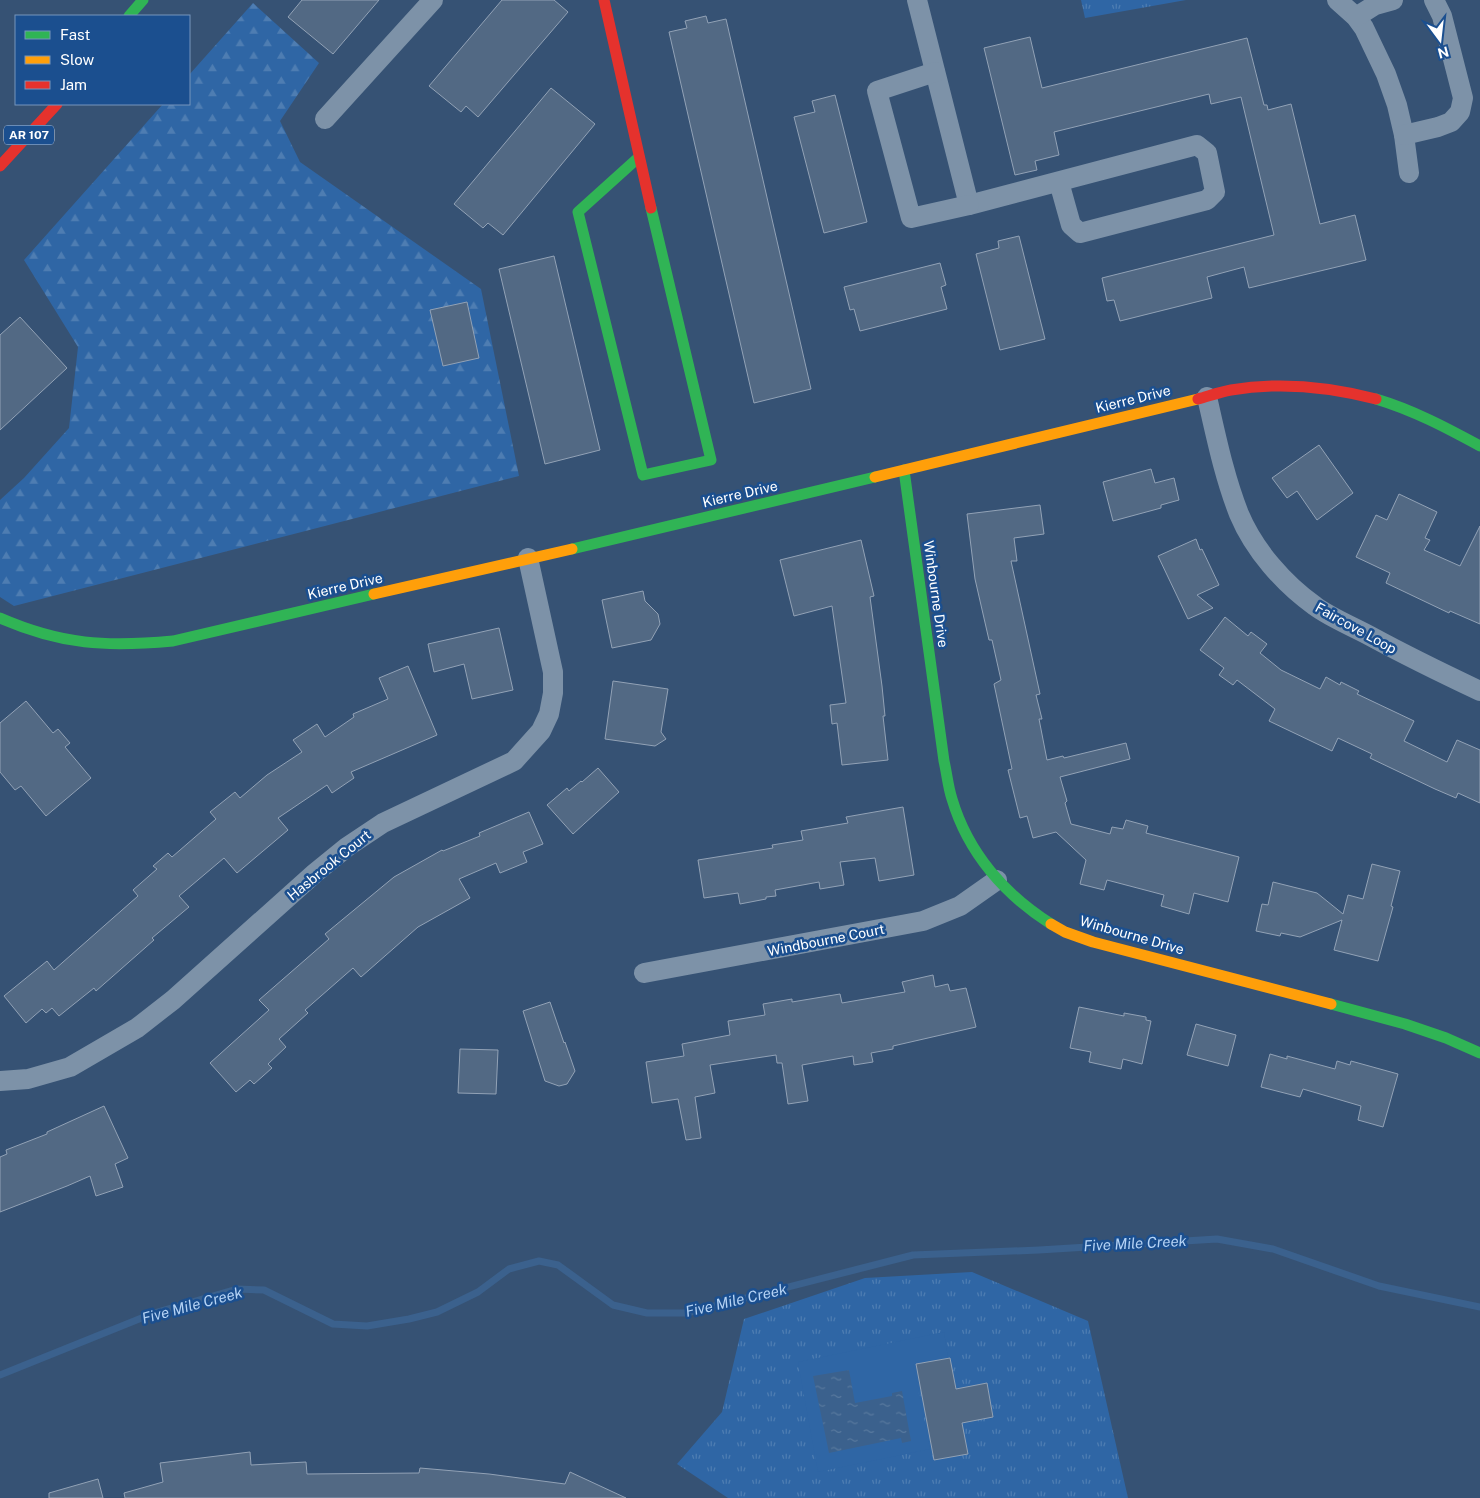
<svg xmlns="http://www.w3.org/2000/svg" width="1480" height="1498" font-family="'Public Sans',sans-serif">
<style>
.grass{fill:url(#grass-tufts)}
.forest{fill:url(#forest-firs)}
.garden{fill:#2f66a5}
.water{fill:url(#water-ripples)}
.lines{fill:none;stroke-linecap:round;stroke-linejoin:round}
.stream{stroke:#3b618d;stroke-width:7}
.building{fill:#526984;stroke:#92a2b6}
.street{stroke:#7d92a8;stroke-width:20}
.fast{stroke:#30b455;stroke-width:11}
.slow{stroke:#ff9f0a;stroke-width:11}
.jam{stroke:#e5322d;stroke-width:11}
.labels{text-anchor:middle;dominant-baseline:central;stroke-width:5;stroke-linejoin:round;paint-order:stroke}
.shield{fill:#1b4f8f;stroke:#bbcadd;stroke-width:1}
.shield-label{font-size:12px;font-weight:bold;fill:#fff}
.street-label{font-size:14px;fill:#fff;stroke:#1b4f8f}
.water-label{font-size:15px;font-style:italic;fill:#b5d3f5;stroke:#1b4f8f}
</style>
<defs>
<pattern id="grass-tufts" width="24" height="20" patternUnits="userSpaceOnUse" patternTransform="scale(1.25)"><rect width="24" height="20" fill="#2f66a5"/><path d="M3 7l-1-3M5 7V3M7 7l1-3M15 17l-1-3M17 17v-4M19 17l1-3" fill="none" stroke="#4e7db2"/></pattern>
<pattern id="forest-firs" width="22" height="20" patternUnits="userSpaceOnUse" patternTransform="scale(1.25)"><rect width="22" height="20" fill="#2f66a5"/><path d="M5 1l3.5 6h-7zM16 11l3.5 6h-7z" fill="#4e7db2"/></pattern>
<pattern id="water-ripples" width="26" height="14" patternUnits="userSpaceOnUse" patternTransform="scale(1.25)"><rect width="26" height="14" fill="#3b618d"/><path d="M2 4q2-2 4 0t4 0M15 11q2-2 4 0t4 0" fill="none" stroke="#58799e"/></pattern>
</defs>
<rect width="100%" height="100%" fill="#365274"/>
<g class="grass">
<polygon points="1081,0 1186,0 1085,18"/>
<polygon points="972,1272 1088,1321 1128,1498 728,1498 677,1464 722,1412 744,1319 865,1278"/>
</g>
<polygon class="forest" points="253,3 319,63 280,121 300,162 481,289 519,476 14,606 0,597 0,500 24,478 69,428 78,347 24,260 163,104 189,104 189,75"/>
<polygon class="garden" points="944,1332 948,1358 913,1365 930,1449 818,1472 798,1362"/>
<polygon class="water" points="849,1370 855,1403 892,1396 892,1393 902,1391 911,1441 902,1443 901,1438 829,1453 813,1376"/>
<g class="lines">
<polyline class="stream" points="0,1375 154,1313 237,1289 264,1290 333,1324 367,1326 409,1319 437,1312 478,1292 509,1269 539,1261 558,1265 613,1305 647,1313 687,1313 913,1255 1039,1250 1217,1239 1273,1249 1379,1286 1480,1307"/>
</g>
<g class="building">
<polygon points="302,0 379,0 333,54 288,17"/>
<polygon points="502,0 554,0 568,12 478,117 466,106 461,112 429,86"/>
<polygon points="706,16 708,23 726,19 811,389 754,403 669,32 687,28 685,21"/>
<polygon points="1030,37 1042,88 1247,38 1264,105 1267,105 1268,110 1291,104 1320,224 1355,215 1366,260 1249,288 1244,267 1207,277 1212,298 1120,321 1114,300 1107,301 1102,278 1274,235 1241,97 1211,104 1209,94 1054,132 1059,155 1035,161 1037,170 1015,175 984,48"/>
<polygon points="551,88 595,124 503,235 488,223 483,228 454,204"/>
<polygon points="835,95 867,222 824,233 794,117 815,112 812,101"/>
<polygon points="1019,236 1045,339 1000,350 976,254 999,248 998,241"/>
<polygon points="554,256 600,450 545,464 499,269"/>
<polygon points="940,263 946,285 941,287 947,309 860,331 854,309 850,310 844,287"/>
<polygon points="467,302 479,358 443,366 430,310"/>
<polygon points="20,317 67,368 0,430 0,335"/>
<polygon points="1319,445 1353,493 1317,520 1297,491 1287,498 1272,478"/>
<polygon points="1151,469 1155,483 1174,478 1179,500 1161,505 1161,508 1113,521 1103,482"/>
<polygon points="1399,494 1437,512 1425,538 1430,540 1424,550 1460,566 1480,526 1480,624 1450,611 1449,613 1386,583 1390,573 1356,557 1376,515 1387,520"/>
<polygon points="1040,505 1044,534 1014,538 1017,561 1011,561 1040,694 1036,695 1042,719 1039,719 1047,760 1063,756 1064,758 1126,743 1130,759 1060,777 1067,801 1065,803 1071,824 1110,834 1112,827 1123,829 1126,820 1148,826 1146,833 1239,857 1228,902 1194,893 1189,914 1161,906 1164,895 1107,880 1104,890 1080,884 1086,860 1056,832 1033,838 1027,816 1020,818 1008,770 1012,769 994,684 1001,680 992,640 989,640 975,579 967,514"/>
<polygon points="1196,539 1200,550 1202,549 1219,585 1197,595 1213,608 1188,619 1158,556"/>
<polygon points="861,540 874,596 870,597 882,686 885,716 883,716 888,760 842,765 837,723 832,724 830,705 846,703 832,606 794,616 780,560"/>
<polygon points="643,591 645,601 658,614 660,624 651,640 612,648 602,600"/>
<polygon points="1225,617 1248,636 1251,632 1267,644 1260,653 1281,670 1320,689 1326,677 1340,685 1341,682 1359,691 1357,694 1414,721 1404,741 1447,762 1457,740 1480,750 1480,803 1458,793 1456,798 1435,789 1370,758 1372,754 1338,738 1332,751 1269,721 1275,709 1237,680 1233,685 1219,675 1224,668 1200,650"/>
<polygon points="499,628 513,690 472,699 464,664 434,672 428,644"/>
<polygon points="408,666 437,735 351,772 354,778 332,793 327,785 278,818 288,830 237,873 224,858 179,896 189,907 152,938 154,940 96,991 94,988 59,1016 52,1008 46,1013 42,1009 26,1023 4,996 47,961 54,970 138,896 133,890 157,869 153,866 168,853 172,857 202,831 216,819 210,812 235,792 240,798 267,775 302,752 293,740 317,724 325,737 354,717 353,714 388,699 379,678"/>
<polygon points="613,681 668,689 661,732 666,739 655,746 605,739"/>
<polygon points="26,701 53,733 58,729 70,743 65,747 91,778 46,816 21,786 15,790 0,772 0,723"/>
<polygon points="598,768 619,792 573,834 547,805 567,788 569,791 581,781 582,782"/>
<polygon points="903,807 914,875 879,881 875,858 840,862 844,885 820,889 819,882 775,890 776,896 766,897 766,899 740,904 738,893 704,898 698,860 773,848 772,845 803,840 801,831 848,823 846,817"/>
<polygon points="529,812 543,844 523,852 527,862 500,873 496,863 459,879 470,898 418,927 361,977 353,968 305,1010 308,1013 279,1039 286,1047 268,1064 272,1068 254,1084 250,1080 236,1092 210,1063 269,1010 259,1000 329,939 325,934 394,877 442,850 443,851 480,836 479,833"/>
<polygon points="1372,864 1400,871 1391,906 1393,907 1378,961 1334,950 1342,920 1300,937 1281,933 1280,936 1256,931 1262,904 1268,905 1273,882 1317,893 1343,914 1348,895 1363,899"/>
<polygon points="933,975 935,987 948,984 950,991 966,988 976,1027 893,1046 893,1049 871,1053 873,1062 854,1065 853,1056 802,1065 808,1101 788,1104 782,1063 777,1063 776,1055 710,1065 715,1093 695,1097 701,1138 686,1140 678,1099 652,1103 646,1062 684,1056 682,1044 730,1035 728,1021 765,1015 763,1004 792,999 792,1002 840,994 842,1003 905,992 902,982"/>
<polygon points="550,1002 564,1043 565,1042 575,1071 567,1084 559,1086 545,1081 523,1011"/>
<polygon points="1079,1007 1124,1016 1124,1013 1146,1017 1146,1020 1151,1021 1142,1064 1123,1059 1121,1069 1089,1062 1091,1052 1070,1048"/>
<polygon points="1196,1024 1236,1035 1228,1066 1187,1055"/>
<polygon points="460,1049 498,1050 496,1094 458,1093"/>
<polygon points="1270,1054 1287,1059 1287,1056 1335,1069 1337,1061 1350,1065 1351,1061 1398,1074 1383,1127 1358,1120 1361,1106 1303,1089 1300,1097 1261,1087"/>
<polygon points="104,1106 128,1158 115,1164 123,1187 96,1196 90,1176 67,1186 0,1212 0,1157 7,1154 6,1150 47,1134 47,1132"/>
<polygon points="950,1358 956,1389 987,1383 993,1417 962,1423 968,1454 934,1460 916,1364"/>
<polygon points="250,1452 251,1465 306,1462 307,1474 419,1473 420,1468 489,1474 565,1484 570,1472 626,1498 125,1498 124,1493 163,1482 160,1463"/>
<polygon points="98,1479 103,1498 49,1498 49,1493"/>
</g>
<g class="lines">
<g class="street">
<polyline points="917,0 969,205 1197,145 1207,153 1215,192 1207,200 1080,233 1071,225 1059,182"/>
<polyline points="1337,0 1356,17 1364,28 1386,74 1397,105 1404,135 1409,173"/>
<polyline points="1356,17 1375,5 1393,0"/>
<polyline points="935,72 877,91 911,218 969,205"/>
<polyline points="325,119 433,0"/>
<polyline points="1404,135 1438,127 1451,122 1460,112 1463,98 1442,16 1434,0"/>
<path d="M1207 397C1216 436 1224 476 1239 514 1254 550 1284 584 1315 606 1331 618 1354 627 1372 637 1407 656 1444 674 1480 691"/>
<polyline points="644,973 923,921 960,906 997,880"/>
<polyline points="0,1081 28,1079 70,1067 137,1028 173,1000 315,873 347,847 383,823 514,761 541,731 549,714 553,693 553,672 528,558"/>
</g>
<g class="fast">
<polyline points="129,16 143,0"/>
<polyline points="639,157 578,212 643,475 711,460 651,208"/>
<path d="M1376 399C1413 410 1447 428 1480 446"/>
<path d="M904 470 944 761C947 774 948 787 952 799 968 853 1005 895 1051 924"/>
<polyline points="572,549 875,477"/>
<path d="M0 618C62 645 106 647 173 641L374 594"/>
<polyline points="1331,1004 1405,1024 1446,1038 1480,1053"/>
</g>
<g class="slow">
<polyline points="875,477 1198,399"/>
<polyline points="374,594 572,549"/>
<polyline points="1051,924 1065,932 1093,942 1331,1004"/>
</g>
<g class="jam">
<polyline points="604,0 651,208"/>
<polyline points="0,166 57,104"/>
<path d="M1198 399C1209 396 1220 392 1231 390 1278 382 1330 387 1376 399"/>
</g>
</g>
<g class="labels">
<rect class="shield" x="4" y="125.5" width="50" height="19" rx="4"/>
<g class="shield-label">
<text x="29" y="135">AR 107</text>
</g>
<g class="street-label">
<text transform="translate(1133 399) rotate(-14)">Kierre Drive</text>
<text transform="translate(740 494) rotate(-13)">Kierre Drive</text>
<text transform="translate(345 586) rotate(-13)">Kierre Drive</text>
<text transform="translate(936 594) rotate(82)">Winbourne Drive</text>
<text transform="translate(1356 628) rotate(29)">Faircove Loop</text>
<text transform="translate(329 865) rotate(-39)">Hasbrook Court</text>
<text transform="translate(1132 935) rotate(16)">Winbourne Drive</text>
<text transform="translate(826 940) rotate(-11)">Windbourne Court</text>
</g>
<g class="water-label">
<text transform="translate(1135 1243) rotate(-3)">Five Mile Creek</text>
<text transform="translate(736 1300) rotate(-13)">Five Mile Creek</text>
<text transform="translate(192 1305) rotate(-15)">Five Mile Creek</text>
</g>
</g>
<rect x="15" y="15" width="175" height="90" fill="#1b4f8f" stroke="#7695bc"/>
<rect x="25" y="31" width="25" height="8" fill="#30b455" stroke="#7695bc"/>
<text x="60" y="40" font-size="15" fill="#ffffff">Fast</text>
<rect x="25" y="56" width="25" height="8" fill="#ff9f0a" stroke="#7695bc"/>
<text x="60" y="65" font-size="15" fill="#ffffff">Slow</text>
<rect x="25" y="81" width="25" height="8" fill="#e5322d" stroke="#7695bc"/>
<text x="60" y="90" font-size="15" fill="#ffffff">Jam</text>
<g transform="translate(1440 40) rotate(165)" stroke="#1b4f8f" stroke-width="4" paint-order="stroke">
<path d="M0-4L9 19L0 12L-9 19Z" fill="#ffffff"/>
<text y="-8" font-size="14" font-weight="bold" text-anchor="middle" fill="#ffffff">N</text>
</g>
</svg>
